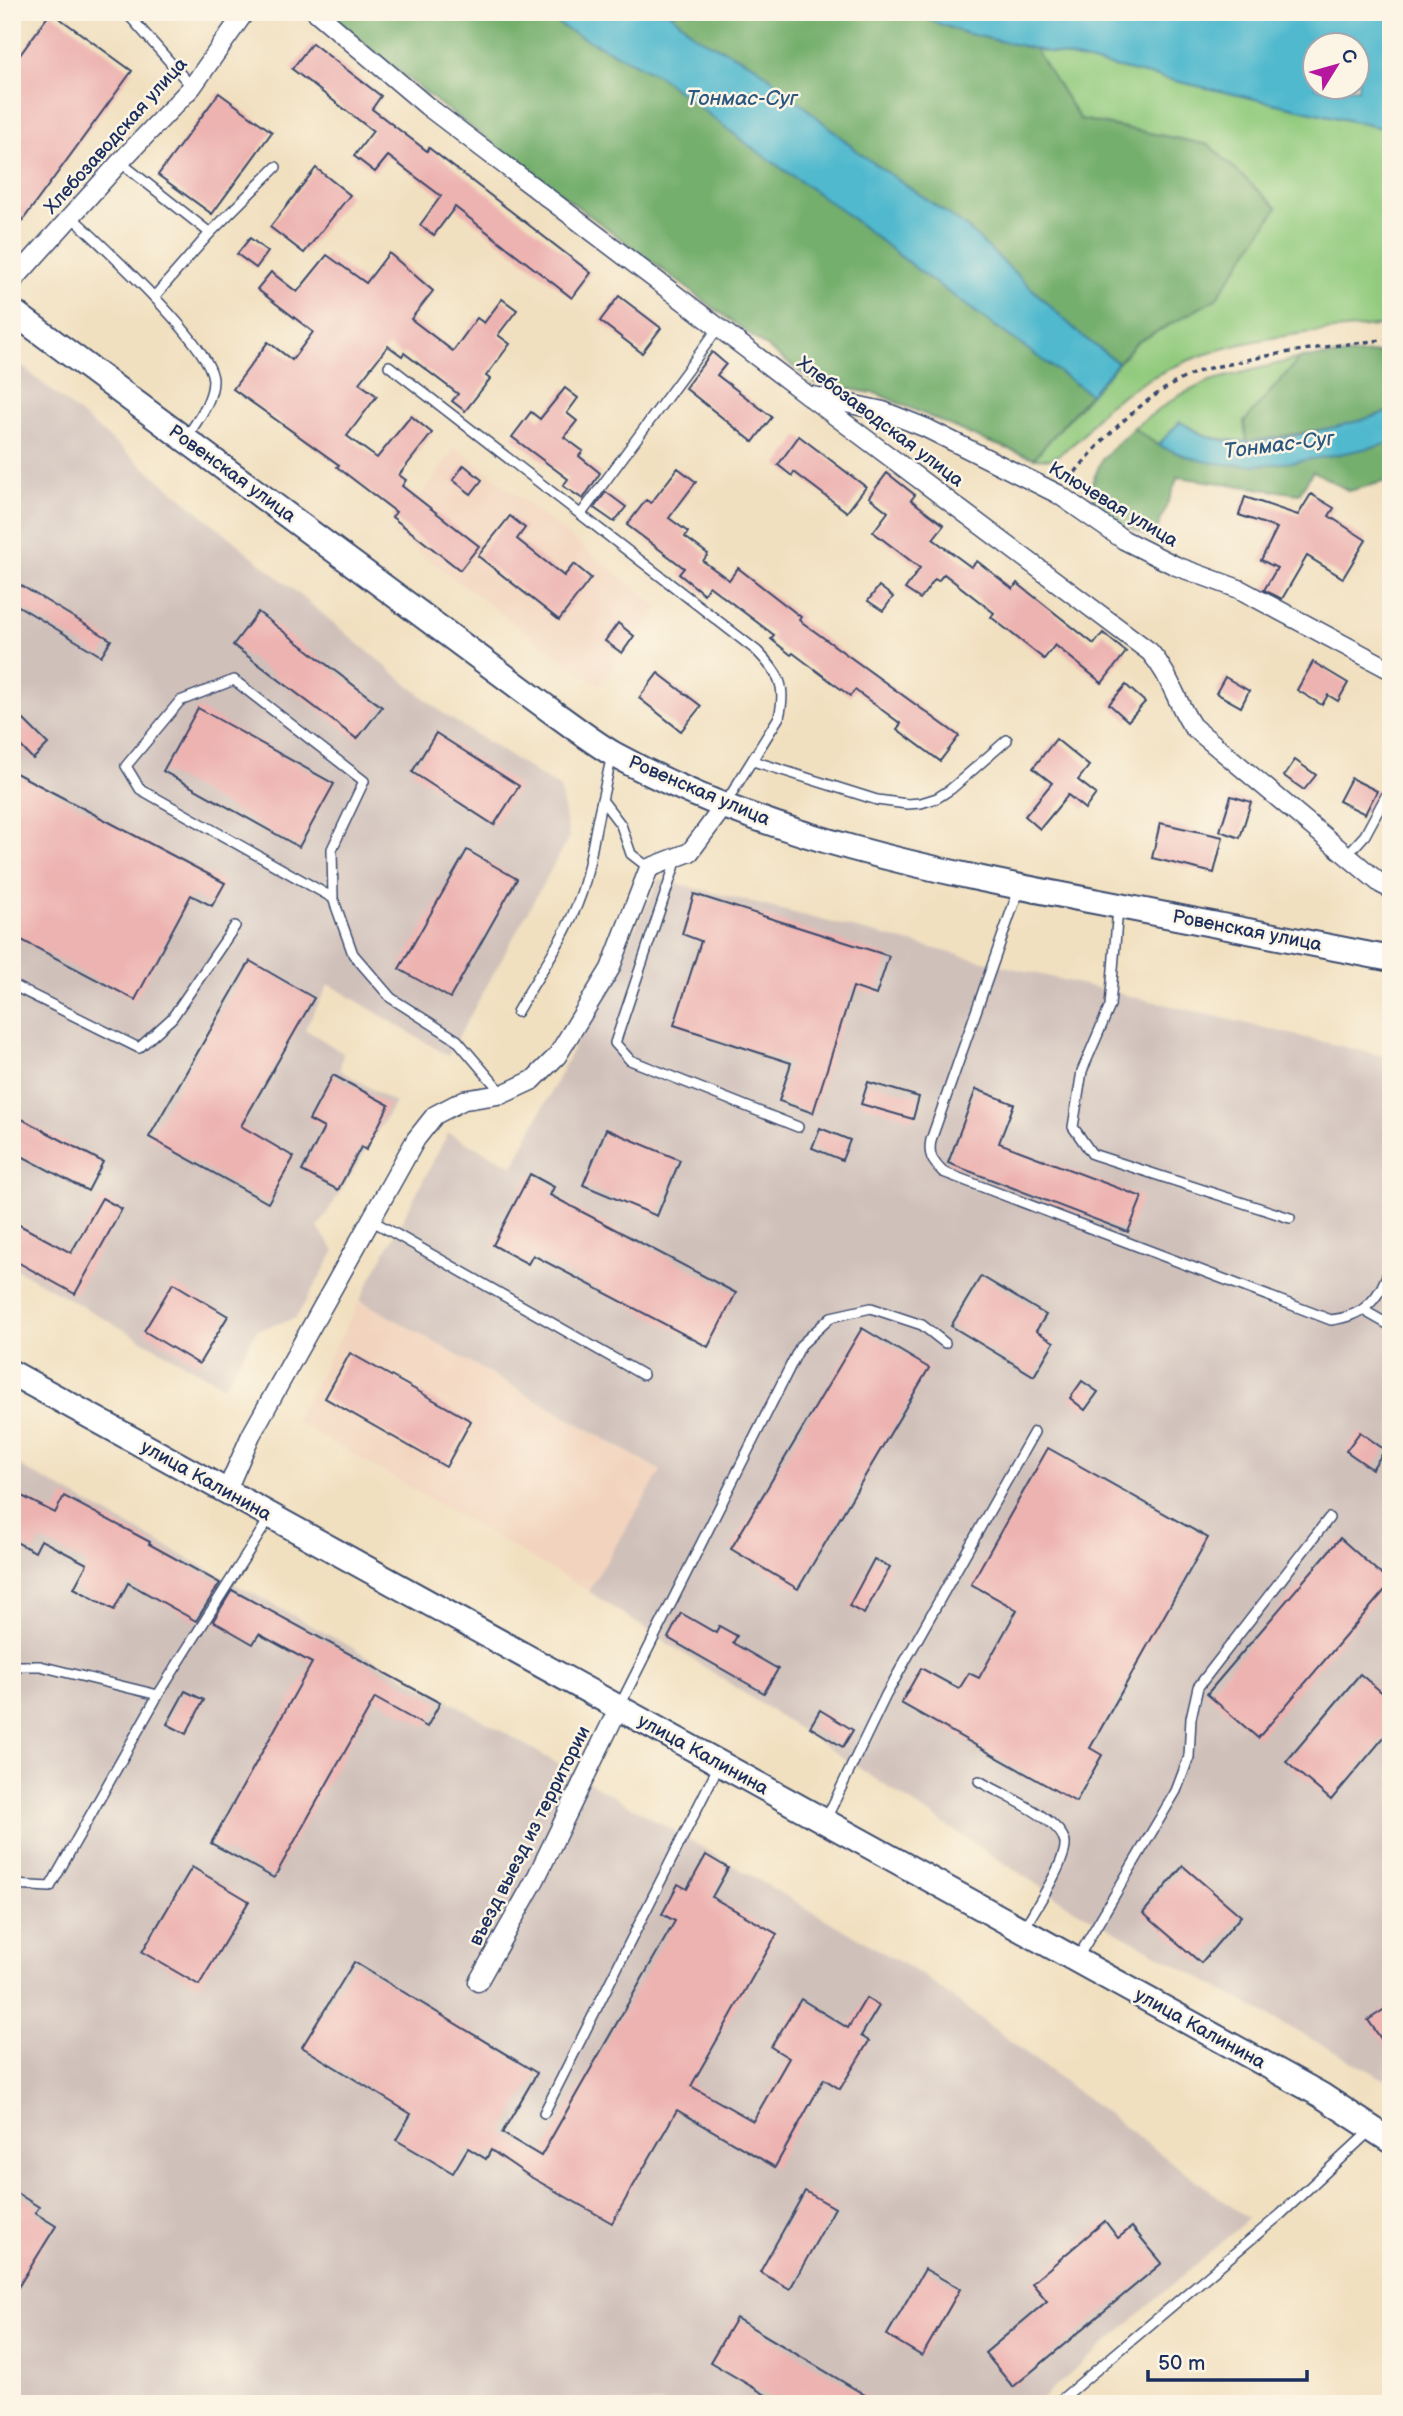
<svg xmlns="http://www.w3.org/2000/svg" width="1403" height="2416" font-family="'Balsamiq Sans',sans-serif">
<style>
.built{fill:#f2d4be}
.industrial{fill:#cfc0ba}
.green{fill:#92cb7e;stroke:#567d6e;stroke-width:2}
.forest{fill:#75af6d;stroke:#486f66;stroke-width:2}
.water{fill:#51b9ce;stroke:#367496;stroke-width:2;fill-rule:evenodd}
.building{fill:#edb3b1}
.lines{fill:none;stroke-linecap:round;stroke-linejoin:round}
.service-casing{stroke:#3b4a6d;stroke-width:12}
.minor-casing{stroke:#3b4a6d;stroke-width:21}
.secondary-casing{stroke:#3b4a6d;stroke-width:28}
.path{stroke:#3b4a6d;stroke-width:3.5;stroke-dasharray:5 5;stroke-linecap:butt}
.service{stroke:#fff;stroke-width:9}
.minor{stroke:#fff;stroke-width:18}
.secondary{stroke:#fff;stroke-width:24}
.labels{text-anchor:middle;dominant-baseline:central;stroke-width:5;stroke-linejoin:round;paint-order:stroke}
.street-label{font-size:19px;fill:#1b2f5e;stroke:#fcf5e5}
.water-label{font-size:21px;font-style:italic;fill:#2b5880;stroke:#fcf5e5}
</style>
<rect width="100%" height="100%" fill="#fcf5e5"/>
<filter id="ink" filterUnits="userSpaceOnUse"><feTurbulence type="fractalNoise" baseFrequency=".0143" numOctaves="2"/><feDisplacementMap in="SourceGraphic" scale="14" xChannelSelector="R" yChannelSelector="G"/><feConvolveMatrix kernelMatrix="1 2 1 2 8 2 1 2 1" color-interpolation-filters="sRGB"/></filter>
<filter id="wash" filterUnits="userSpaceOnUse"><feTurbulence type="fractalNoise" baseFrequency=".00686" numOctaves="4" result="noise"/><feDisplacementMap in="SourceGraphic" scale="28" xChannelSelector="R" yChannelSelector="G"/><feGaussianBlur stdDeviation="1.57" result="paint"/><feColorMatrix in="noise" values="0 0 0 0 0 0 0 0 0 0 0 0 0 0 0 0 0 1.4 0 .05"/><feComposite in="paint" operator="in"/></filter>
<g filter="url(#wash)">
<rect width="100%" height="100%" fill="#f1e0c0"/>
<g class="built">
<polygon points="456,447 659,607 599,686 394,534"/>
<polygon points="360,1300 661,1472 588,1591 295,1421"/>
</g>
<g class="industrial">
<polygon points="12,358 445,715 560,788 569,837 448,1056 329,984 305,1029 343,1053 340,1070 395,1103 318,1228 335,1251 296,1318 257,1330 224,1386 12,1267"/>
<polygon points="660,879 979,960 1391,1058 1391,2083 1068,1905 588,1591 661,1471 360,1300 448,1133 513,1166"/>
<polygon points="12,1462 455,1704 922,1975 1248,2219 1036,2404 12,2403"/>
</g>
<g class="green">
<path d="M1035 49 1391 130V325C1286 334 1198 339 1110 404 1098 412 1091 426 1082 436 1073 445 1062 452 1052 459L1034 458 1136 343 1216 299 1209 145 1080 119Z"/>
<polygon points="1300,358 1244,422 1247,442 1209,437 1180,422 1158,445 1133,428 1178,396 1210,381"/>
</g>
<g class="forest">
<polygon points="326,12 539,12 568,30 658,75 751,147 840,209 927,277 1090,394 1034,458 983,440 878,394 815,383 437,102"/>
<polygon points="669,12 907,12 965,33 1035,49 1080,119 1209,145 1277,208 1216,299 1136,343 1118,363 1081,335 965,226 862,155 756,66 697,37"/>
<polygon points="1391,352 1391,411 1342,426 1247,442 1244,422 1300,358"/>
<polygon points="1133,428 1158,445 1184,456 1253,464 1297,461 1391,443 1391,480 1349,491 1313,471 1299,494 1178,477 1153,539 1114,520 1096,506 1090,488 1102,459"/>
</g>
<g class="water">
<polygon points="539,12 669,12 697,37 756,66 862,155 965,226 1081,335 1118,363 1090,394 927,277 840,209 751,147 658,75 568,30"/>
<path d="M907 12H1391V130L965 33ZM1316 46H1358V88H1316Z"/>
<path d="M1391 411V443C1336 455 1265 472 1209 462 1191 459 1175 452 1158 445L1180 422C1189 427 1199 434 1209 437 1252 452 1347 425 1391 411Z"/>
</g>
<g id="blocks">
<g class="building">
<polygon points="51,12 132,71 12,235 12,66"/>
<polygon points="312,43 381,96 372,109 427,151 429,148 591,273 572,298 455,207 434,235 420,225 441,196 388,156 375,172 354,156 373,131 292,69"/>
<polygon points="219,93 272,132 212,214 158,175"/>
<polygon points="316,168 350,195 304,253 270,227"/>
<polygon points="250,238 268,252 256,268 237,254"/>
<polygon points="389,253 433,291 411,319 453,351 477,318 484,323 502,299 517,310 498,335 510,344 486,376 490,379 465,411 452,401 458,394 404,353 402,356 388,346 359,383 377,396 347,436 377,458 411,416 432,433 399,475 406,480 402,486 479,546 460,570 392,517 396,512 337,467 339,465 233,389 268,342 292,360 313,332 257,289 271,272 297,292 327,255 366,283"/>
<polygon points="619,296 661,328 642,353 600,321"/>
<polygon points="712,352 726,364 717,375 772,417 753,442 685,388"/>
<polygon points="565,388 578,398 567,413 577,421 564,437 583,451 579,456 600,473 583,499 563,486 568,479 512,437 531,412 540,419"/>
<polygon points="799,436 866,487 847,512 794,472 792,476 778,465"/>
<polygon points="464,465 482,480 471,494 453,480"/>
<polygon points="678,468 696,482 669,518 688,532 685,537 708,554 703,561 729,580 738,568 801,617 799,620 959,736 940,761 897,729 901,724 855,690 850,696 793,653 791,655 771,639 774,635 709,586 704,594 679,574 684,568 627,525 646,500 651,503"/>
<polygon points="887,473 915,495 911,500 944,525 933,539 971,567 977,561 1013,589 1017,583 1094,644 1103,633 1126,652 1102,683 1055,645 1044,659 991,617 994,613 944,574 938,581 935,579 920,599 905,589 920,568 873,532 888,512 869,497"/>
<polygon points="606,492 626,507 614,522 594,508"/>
<polygon points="1311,494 1334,508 1329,516 1366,540 1343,578 1307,556 1282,599 1264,590 1277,568 1261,560 1277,528 1239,515 1245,497 1298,515"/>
<polygon points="510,516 525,528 517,539 564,576 574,564 591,578 559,620 478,556"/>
<polygon points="12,580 111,640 101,656 12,602"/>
<polygon points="879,586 893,597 883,611 868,601"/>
<polygon points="258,612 382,707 357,739 233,645"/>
<polygon points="618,623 634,636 622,653 605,641"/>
<polygon points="1313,662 1348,683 1338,701 1328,695 1322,705 1297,690"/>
<polygon points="658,673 701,706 681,731 639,698"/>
<polygon points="1225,677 1249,691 1241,707 1216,693"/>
<polygon points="1126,685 1145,702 1128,721 1109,704"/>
<polygon points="198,708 334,784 299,847 163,771"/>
<polygon points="24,720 48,744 33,759 12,737 12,732"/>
<polygon points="436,733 519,786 494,825 412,772"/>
<polygon points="1056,739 1089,766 1078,780 1096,794 1085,809 1068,795 1040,829 1025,816 1052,783 1033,768"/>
<polygon points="1295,760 1316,775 1304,790 1284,776"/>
<polygon points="12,771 225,883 212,906 191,895 135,1000 12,935"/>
<polygon points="1351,778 1377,791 1365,814 1339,801"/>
<polygon points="1231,796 1251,802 1240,838 1220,831"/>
<polygon points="1160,823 1223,837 1214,873 1152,858"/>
<polygon points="467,850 517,879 450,998 399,969"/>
<polygon points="694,894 889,956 876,995 853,987 813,1113 779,1101 791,1063 674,1025 701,941 682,934"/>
<polygon points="250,961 314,998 241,1126 294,1157 268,1203 149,1137"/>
<polygon points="333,1075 389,1105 366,1150 361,1147 338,1190 302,1171 324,1128 309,1120"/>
<polygon points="868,1082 919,1097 913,1119 861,1104"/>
<polygon points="976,1089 1014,1104 999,1143 1142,1197 1128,1232 948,1163"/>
<polygon points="18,1117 103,1162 88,1191 12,1151 12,1127"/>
<polygon points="820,1128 850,1140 842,1160 812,1148"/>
<polygon points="606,1129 680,1160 657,1216 583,1185"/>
<polygon points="530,1174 554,1187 550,1195 736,1293 708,1347 533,1255 528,1264 493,1245"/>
<polygon points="102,1198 122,1209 75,1294 12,1259 12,1221 71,1253"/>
<polygon points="981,1276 1046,1315 1036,1331 1054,1342 1034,1376 951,1326"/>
<polygon points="173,1283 228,1316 199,1364 144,1331"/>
<polygon points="862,1328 929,1368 798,1589 731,1549"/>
<polygon points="350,1353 471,1421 446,1467 325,1398"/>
<polygon points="1082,1381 1098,1392 1085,1410 1070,1398"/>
<polygon points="1360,1432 1385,1450 1372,1469 1346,1451"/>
<polygon points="1048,1448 1208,1538 1090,1748 1102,1755 1076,1802 901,1703 921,1668 959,1689 969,1673 979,1678 1017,1610 971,1584"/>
<polygon points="12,1491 55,1513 64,1496 150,1542 149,1544 220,1583 196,1621 128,1583 114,1610 74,1588 87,1564 41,1540 35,1552 12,1540"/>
<polygon points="1340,1538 1391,1583 1258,1738 1207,1694"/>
<polygon points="874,1559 890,1567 864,1614 849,1606"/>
<polygon points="232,1590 440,1703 427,1727 375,1698 274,1878 211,1843 312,1663 259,1634 253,1644 213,1621"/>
<polygon points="681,1613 716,1633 719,1626 737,1636 733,1643 778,1669 764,1693 668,1638"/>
<polygon points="1360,1674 1391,1700 1391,1729 1331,1800 1286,1762"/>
<polygon points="185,1691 204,1700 186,1734 167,1724"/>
<polygon points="820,1710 853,1730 843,1747 810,1727"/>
<polygon points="706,1855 728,1868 712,1897 777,1934 691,2086 753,2121 789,2058 771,2047 801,1999 848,2028 866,1998 879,2006 861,2036 869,2041 840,2089 824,2079 775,2167 677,2110 612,2223 529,2176 491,2150 486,2159 468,2148 453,2173 396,2140 411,2114 302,2047 354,1962 537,2073 502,2133 541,2156 675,1921 662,1914 678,1884 687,1889"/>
<polygon points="1183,1866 1241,1916 1201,1963 1143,1913"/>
<polygon points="192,1867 249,1901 199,1985 142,1952"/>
<polygon points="1391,2005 1391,2053 1368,2020"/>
<polygon points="12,2190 39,2207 35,2213 56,2226 12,2297"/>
<polygon points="805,2191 835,2208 790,2289 760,2272"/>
<polygon points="1105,2221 1118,2238 1132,2227 1162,2263 1013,2387 985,2353 1047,2301 1032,2283"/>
<polygon points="925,2269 960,2289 922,2356 887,2335"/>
<polygon points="736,2318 880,2404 781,2404 710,2362"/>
</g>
</g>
</g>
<g filter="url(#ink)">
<use href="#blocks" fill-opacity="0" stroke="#3b4a6d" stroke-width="2"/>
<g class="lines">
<g class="service-casing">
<g id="service">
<polyline points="126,12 192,87"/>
<polyline points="120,162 210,233 276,167"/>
<path d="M71 216C100 244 212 345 213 380 213 401 197 421 186 438"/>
<polyline points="154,297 210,233"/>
<path d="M389 366 757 651C779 674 787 685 779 717L725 804"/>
<polyline points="581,514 719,327"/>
<polyline points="612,755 602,800 621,825 631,854 649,868"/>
<polyline points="753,761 877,800 907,804 921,803 937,798 951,789 1007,740"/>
<polyline points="1347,855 1365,835 1387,794"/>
<polyline points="677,859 615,1043 630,1060 798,1127"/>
<path d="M1019 889 931 1140C928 1155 932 1161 943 1172L1331 1320C1366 1316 1381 1297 1391 1264"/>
<polyline points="333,898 140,789 126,766 180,701 234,680 364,781 332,849 333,898 353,954 391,998 457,1040 502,1093"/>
<polyline points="1118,908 1110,1006 1082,1071 1073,1127 1092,1154 1290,1218"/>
<polyline points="12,985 139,1048 172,1018 235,926"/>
<path d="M517 1012C541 970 573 927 585 881 592 854 595 827 602 800"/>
<polyline points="371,1220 643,1375"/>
<polyline points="1363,1310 1391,1326"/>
<polyline points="12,1666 40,1666 158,1695"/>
<polyline points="619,1707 801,1345 831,1317 871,1308 922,1325 945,1343"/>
<path d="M979 1781C999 1793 1062 1819 1065 1843 1067 1861 1033 1912 1023 1930"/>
<polyline points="825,1821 886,1695 1034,1432"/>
<polyline points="12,1885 50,1887 158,1695 269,1519"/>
<polyline points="1077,1959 1176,1791 1189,1757 1191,1718 1198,1687 1329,1518"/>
<polyline points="544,2113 719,1765"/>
<polyline points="1056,2404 1281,2214 1372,2129"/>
</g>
</g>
<g class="minor-casing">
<g id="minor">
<path d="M316 12 427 106 806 394 1150 652C1171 676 1175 700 1192 726L1381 884 1391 889"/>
<polyline points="12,282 120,162 192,87 245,12"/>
<polyline points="813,396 883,411 926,428 1058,494 1124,540 1176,566 1239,589 1391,670"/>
<polyline points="226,1492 251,1435 416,1139 435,1115 464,1100 503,1094 533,1080 557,1056 610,969 649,868 690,852 724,806"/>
<polyline points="478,1982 535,1880 618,1709"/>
</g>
</g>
<g class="secondary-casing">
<g id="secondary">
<path d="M12 311 554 713C574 727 594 743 615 755 764 837 934 871 1099 902 1197 921 1294 940 1391 959"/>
<polyline points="12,1373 1321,2095 1391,2141"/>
</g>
</g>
<path class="path" d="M1069 480C1103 437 1148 391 1200 371 1213 366 1229 365 1242 361 1293 350 1339 345 1391 339"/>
<use href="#service" class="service"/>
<use href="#minor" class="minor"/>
<use href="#secondary" class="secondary"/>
</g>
</g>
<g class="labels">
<g class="street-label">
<text transform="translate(116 136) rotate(-48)">Хлебозаводская улица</text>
<text transform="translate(880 422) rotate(37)">Хлебозаводская улица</text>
<text transform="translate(232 474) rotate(36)">Ровенская улица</text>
<text transform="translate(1113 505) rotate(31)">Ключевая улица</text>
<text transform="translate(699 791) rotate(23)">Ровенская улица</text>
<text transform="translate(1247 931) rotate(11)">Ровенская улица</text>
<text transform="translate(206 1481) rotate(29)">улица Калинина</text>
<text transform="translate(703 1755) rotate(29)">улица Калинина</text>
<text transform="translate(530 1836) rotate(-63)">въезд выезд из территории</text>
<text transform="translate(1200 2029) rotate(29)">улица Калинина</text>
</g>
<g class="water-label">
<text x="742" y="98">Тонмас-Суг</text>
<text transform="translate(1279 445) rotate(-7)">Тонмас-Суг</text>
</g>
</g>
<rect width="1403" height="2416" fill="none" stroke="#fcf5e5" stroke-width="42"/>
<g transform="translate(1336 66) rotate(53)"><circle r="33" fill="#fcf5e5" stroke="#a2a6af" stroke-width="2"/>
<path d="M0-5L12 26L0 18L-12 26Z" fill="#b5179e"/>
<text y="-10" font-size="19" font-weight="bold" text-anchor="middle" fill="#1b2f5e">С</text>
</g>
<path d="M1148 2370v10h159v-10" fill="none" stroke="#1b2f5e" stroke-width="3.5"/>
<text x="1158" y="2370" font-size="21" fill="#1b2f5e" stroke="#fcf5e5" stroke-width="5" paint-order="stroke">50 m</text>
</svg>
